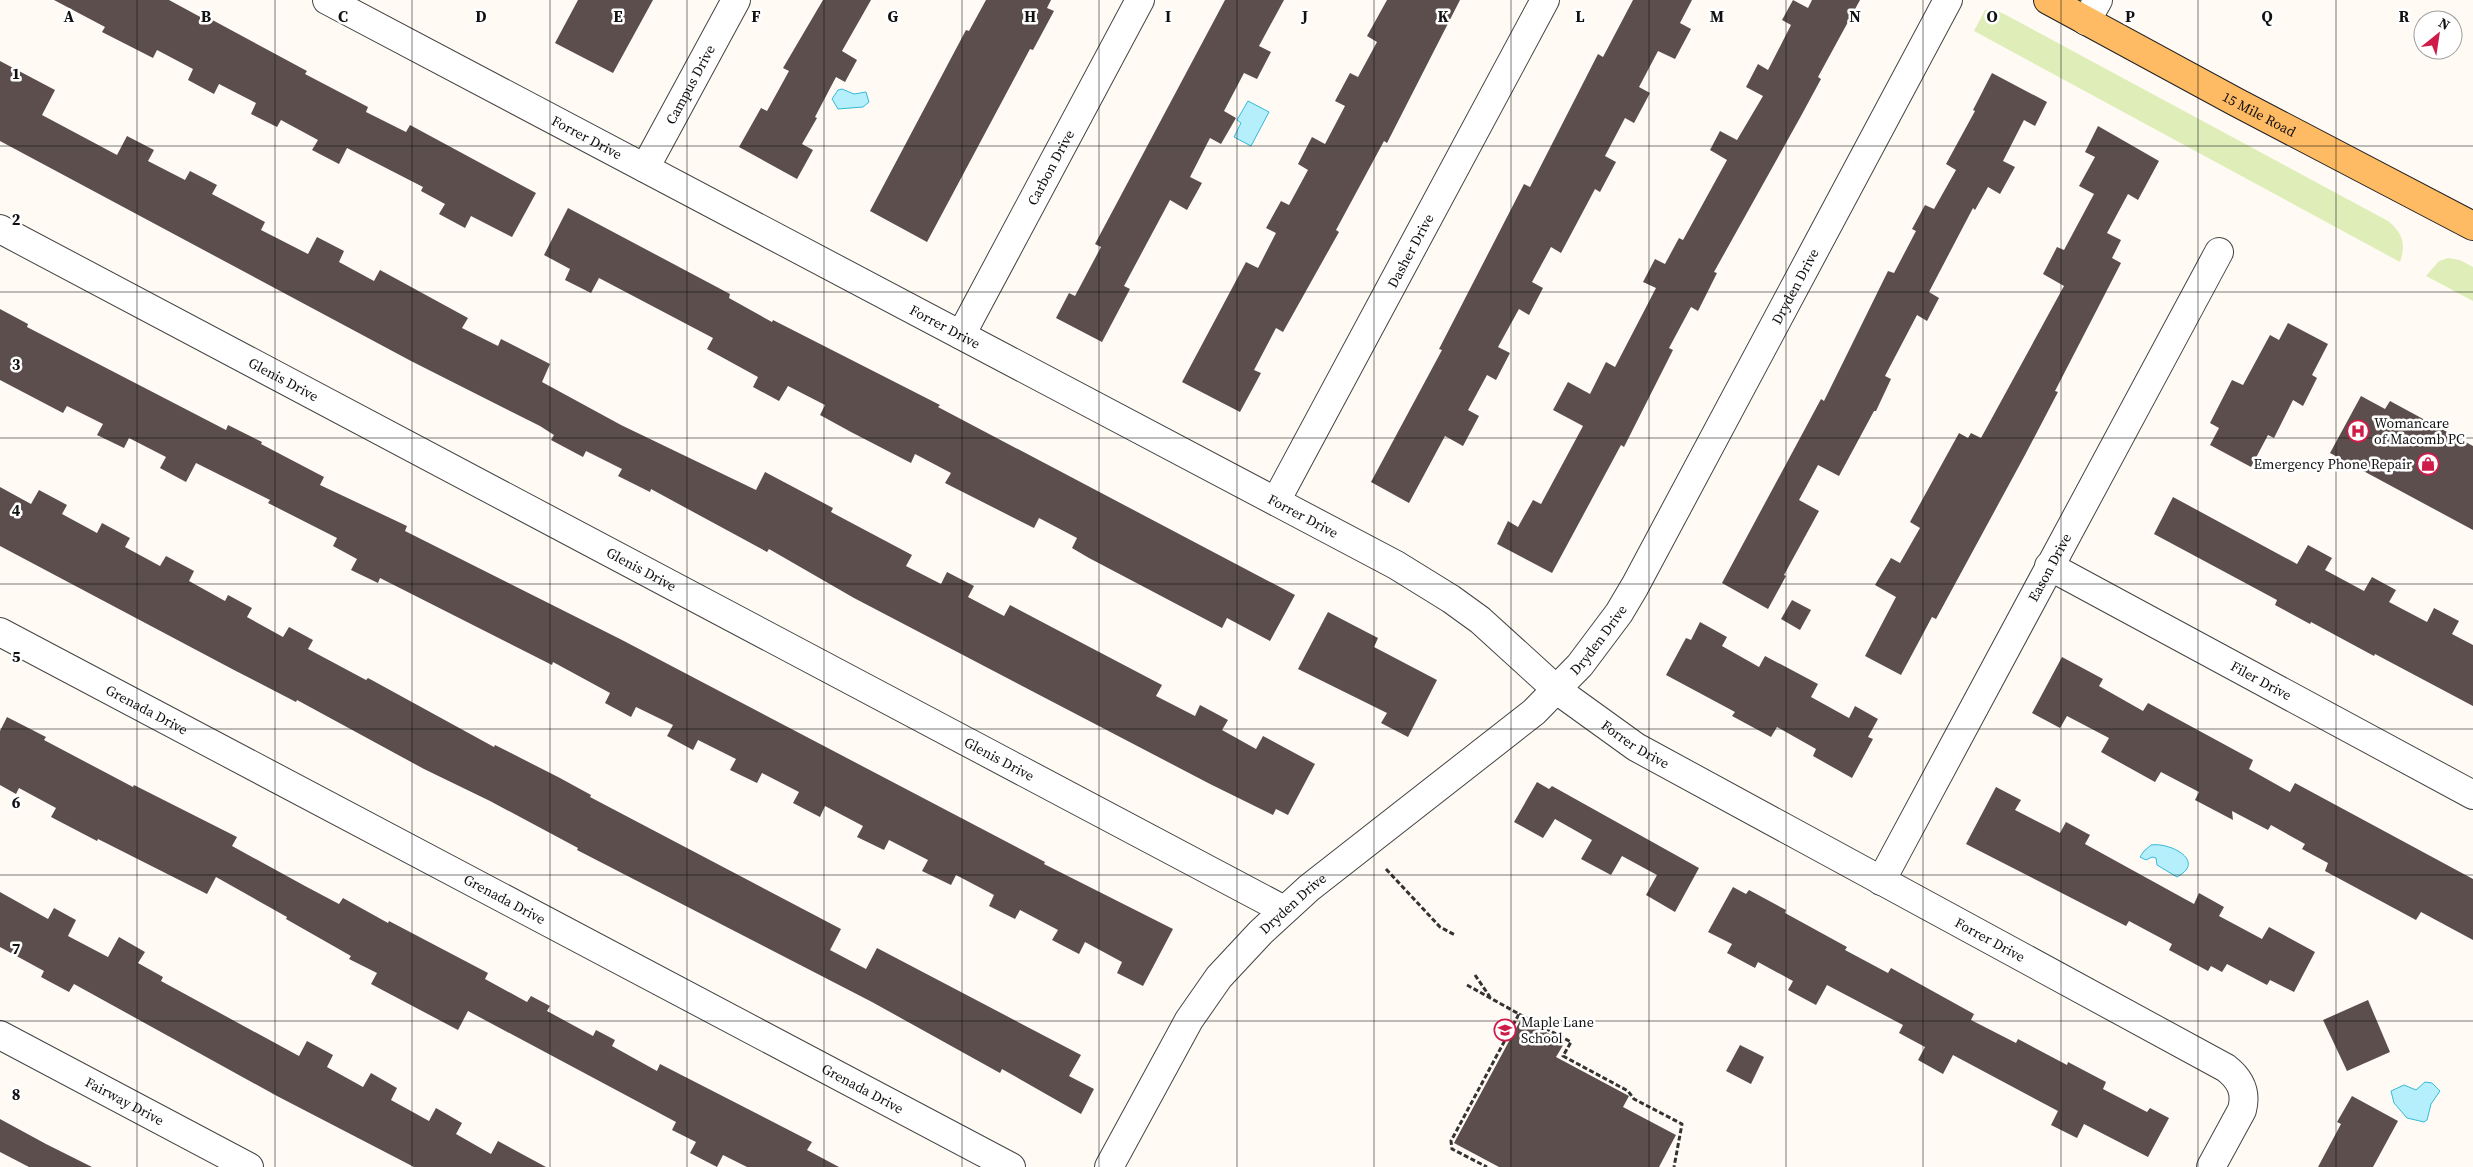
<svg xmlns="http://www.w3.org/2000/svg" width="2473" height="1167" font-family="'Source Serif 4',serif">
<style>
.green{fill:#dfeeb9}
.water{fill:#b4effb;stroke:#34b9d9}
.building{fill:#5b4e4c}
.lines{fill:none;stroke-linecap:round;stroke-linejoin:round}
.minor-casing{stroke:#444;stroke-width:30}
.major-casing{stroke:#222;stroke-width:30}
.path{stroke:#333;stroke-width:3;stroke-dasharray:5 2.5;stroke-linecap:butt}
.minor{stroke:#fff;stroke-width:28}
.major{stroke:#ffba64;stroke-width:28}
.grid{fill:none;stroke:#111;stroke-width:1;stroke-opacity:0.55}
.labels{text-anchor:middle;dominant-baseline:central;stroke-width:5;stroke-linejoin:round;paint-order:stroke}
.street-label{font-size:14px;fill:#111;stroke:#fff}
.poi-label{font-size:14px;fill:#111;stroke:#fff;text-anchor:start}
.grid-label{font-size:16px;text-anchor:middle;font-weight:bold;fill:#111;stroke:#fff;stroke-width:5;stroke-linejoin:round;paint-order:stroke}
</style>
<rect width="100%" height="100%" fill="#fffbf4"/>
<g class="green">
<path d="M1985 10H1995L2006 15 2388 221C2403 233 2406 244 2400 262L1974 31Z"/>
<polygon points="2448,258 2460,260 2473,267 2473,301 2426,276 2439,261"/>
</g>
<g class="water">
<polygon points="842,89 854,94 866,92 869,102 863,107 838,109 832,99 838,90"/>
<polygon points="1248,101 1269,112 1251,146 1234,137 1241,123 1237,120"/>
<path d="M2151 845C2170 842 2207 861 2177 877L2157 865 2156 858 2152 857 2146 860 2140 857 2144 851Z"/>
<polygon points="2425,1082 2432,1083 2440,1091 2431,1104 2427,1120 2424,1122 2407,1118 2394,1103 2391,1091 2404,1085 2416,1090"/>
</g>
<g class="building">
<polygon points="54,0 169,0 204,19 205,16 307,71 305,74 368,107 366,112 406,132 410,125 536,193 512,237 471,216 465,228 439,214 445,204 421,191 423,187 347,148 339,164 312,150 318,140 281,120 277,127 251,114 256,103 219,84 214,94 188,80 193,69 157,50 153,58 102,32 105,27"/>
<polygon points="578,0 653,0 613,73 555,43"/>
<polygon points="823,0 871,0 842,51 857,60 845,82 836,77 815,117 817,118 802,144 813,150 797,179 739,147 761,108 767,111 789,71 783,68"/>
<polygon points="986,0 1051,0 1047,8 1054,11 1033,50 1030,49 927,242 870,211 966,30 969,31"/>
<polygon points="1225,0 1284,0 1259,46 1271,52 1257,79 1244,73 1224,111 1236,118 1221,144 1210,138 1190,177 1202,183 1187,210 1170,200 1124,286 1130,289 1102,342 1056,318 1069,293 1075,296 1101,247 1095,244"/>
<polygon points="1387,0 1460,0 1387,143 1384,141 1336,230 1339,232 1283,332 1276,328 1254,370 1261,373 1240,412 1182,382 1246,262 1258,268 1276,233 1266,228 1281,201 1289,205 1308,170 1298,164 1312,137 1325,144 1345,106 1335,101 1350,73 1358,77 1377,42 1367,36"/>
<polygon points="1633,0 1692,0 1680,23 1691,29 1675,59 1658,51 1639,87 1650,93 1634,123 1625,118 1605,156 1616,162 1600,192 1595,189 1561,253 1551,247 1532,282 1543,288 1529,315 1519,309 1498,347 1510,353 1496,380 1487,375 1468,410 1479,416 1463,446 1445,436 1409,503 1371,482 1442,350 1439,349 1524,184 1530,187 1598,54 1603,57"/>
<polygon points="1793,0 1808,8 1812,0 1860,0 1818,77 1821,79 1801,116 1714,272 1717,273 1698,311 1691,307 1669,348 1673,350 1624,447 1621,445 1552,573 1497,544 1508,521 1518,527 1533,500 1541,504 1583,426 1553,410 1568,382 1590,394 1606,362 1615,367 1656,288 1643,282 1655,259 1665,264 1679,238 1683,240 1727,160 1710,150 1720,131 1737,140 1763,96 1746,87 1758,64 1768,70 1791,25 1782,20"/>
<polygon points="0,61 55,90 42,115 117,155 127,136 154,150 148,161 185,180 190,171 217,185 212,194 265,222 261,230 308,254 317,237 344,251 339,262 374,281 380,270 468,318 462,328 498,346 501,339 550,364 542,382 621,425 756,490 765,472 833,508 831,512 912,555 906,566 941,584 947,572 974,586 968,597 1004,616 1010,605 1082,643 1162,685 1156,696 1195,716 1200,705 1228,720 1222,730 1256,749 1263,736 1315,764 1288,815 1276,809 1273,815 1210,784 854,598 769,549 767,552 651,489 650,492 618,476 622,469 586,451 583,457 551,440 554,435 540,426 411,361 0,141"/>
<polygon points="1992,73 2047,102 2035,126 2024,120 2003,161 2015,167 2000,194 1988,187 1975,210 1973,208 1929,292 1939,298 1927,321 1917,315 1885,376 1891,379 1876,411 1874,411 1839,476 1818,465 1799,500 1819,511 1784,575 1786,576 1768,609 1722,583 1821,399 1824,401 1888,271 1894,273 1916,231 1912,229 1925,205 1934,209 1956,170 1946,164 1975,111 1973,110"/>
<polygon points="2098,126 2159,161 2138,200 2128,194 2107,233 2121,240 2112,258 2121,263 2055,391 2058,392 2025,455 1936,619 1932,617 1901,675 1865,656 1896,597 1875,585 1891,558 1900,563 1920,528 1910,522 1959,433 1968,438 1971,433 1981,438 2064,286 2043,274 2057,247 2064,250 2094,194 2079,186 2095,157 2085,152"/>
<polygon points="568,208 730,294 729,298 772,322 773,320 940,405 938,407 1295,595 1270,641 1227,618 1222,628 1089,558 1072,548 1077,538 1039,518 1034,528 945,483 951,473 915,454 911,463 851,432 820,415 825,405 788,386 779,401 753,387 758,377 707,349 713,338 599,278 591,293 565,280 570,269 544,255"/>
<polygon points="0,309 28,324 27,327 226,430 228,425 262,442 261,444 324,477 320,485 407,526 405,531 622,640 1045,862 1044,864 1173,929 1143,986 1117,973 1122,962 1085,942 1079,954 1052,940 1058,930 1020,910 1015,919 989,906 994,895 956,875 951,885 922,871 928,860 889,840 884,850 857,837 863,826 825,806 820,817 793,803 799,792 762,773 757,783 730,770 736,759 698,740 693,750 667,736 673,725 636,707 631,717 605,703 610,693 553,662 552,665 380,578 378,583 351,570 357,559 333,546 337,538 268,503 270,500 196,463 186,482 160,468 166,457 129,438 124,448 97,435 103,424 67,406 63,413 0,380"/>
<polygon points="2288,323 2328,344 2312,375 2317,378 2303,406 2293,400 2274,438 2268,435 2251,467 2210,445 2219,428 2210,423 2232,380 2243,385 2270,335 2279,340"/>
<polygon points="2361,396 2385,409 2390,401 2473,446 2473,530 2330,453"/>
<polygon points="0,487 31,504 39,490 67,505 62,514 97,533 102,523 130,538 125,547 160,566 166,556 194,571 189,581 225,601 228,595 252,608 247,617 283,637 289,627 313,640 308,649 366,680 368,678 494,747 495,745 560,778 591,795 590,797 841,929 830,950 866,969 877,948 1081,1055 1069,1076 1094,1089 1081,1114 1002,1069 1000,1073 872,1002 577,850 578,848 490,801 424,769 297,700 296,702 234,670 0,546"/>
<polygon points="2173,497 2297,564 2308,545 2332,558 2325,570 2364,591 2372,577 2396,590 2389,602 2427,622 2434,608 2459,621 2452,634 2473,645 2473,706 2375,654 2374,656 2311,622 2310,624 2275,605 2277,600 2154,534"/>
<polygon points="1792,600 1811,610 1800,630 1781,619"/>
<polygon points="1328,612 1378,638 1374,647 1437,680 1408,737 1381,723 1387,713 1298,669"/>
<polygon points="1700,622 1727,637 1722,646 1759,667 1765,656 1818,684 1811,697 1849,718 1855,706 1878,719 1868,737 1873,739 1852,778 1813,756 1816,749 1777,727 1771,737 1732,716 1735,712 1666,675 1686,638 1691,640"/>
<polygon points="2062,657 2103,679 2099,686 2143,711 2148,703 2253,760 2249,769 2290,792 2295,783 2473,879 2473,940 2421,912 2416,920 2325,871 2328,863 2302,849 2305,844 2271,825 2268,830 2232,811 2233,820 2195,800 2199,792 2161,772 2155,782 2101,752 2109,738 2067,716 2060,728 2032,713"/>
<polygon points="7,717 46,737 44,740 133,787 134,785 237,837 232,846 305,886 339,904 343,898 388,923 389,921 488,973 485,979 527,1002 531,996 550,1006 547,1011 593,1036 596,1030 615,1040 612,1046 657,1071 660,1064 812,1142 807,1150 839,1167 747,1167 723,1155 717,1167 690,1153 696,1142 672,1130 676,1122 468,1011 458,1030 371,984 377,973 349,959 351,956 286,919 287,917 216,877 207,894 98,839 97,841 51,817 56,808 19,788 16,794 0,785 0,731"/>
<polygon points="1537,782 1549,789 1552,786 1699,868 1675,912 1646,895 1657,875 1622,856 1611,875 1581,859 1592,840 1555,819 1543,838 1514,822"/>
<polygon points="1996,787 2021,800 2015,810 2060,833 2066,822 2090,835 2085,844 2194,904 2199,893 2224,907 2219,916 2262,939 2269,927 2315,952 2294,992 2270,980 2267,985 2227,964 2222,972 2211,966 2208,971 2169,950 2172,944 2129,921 2126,926 1966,844"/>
<polygon points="1733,887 1746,894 1749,890 1786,910 1785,913 1847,947 1845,950 1888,973 1891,968 1974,1014 1971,1020 2016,1043 2018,1039 2067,1065 2068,1062 2106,1082 2103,1089 2147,1112 2150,1108 2169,1118 2148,1157 2084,1124 2077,1138 2051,1125 2058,1111 1953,1055 1943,1074 1918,1060 1925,1047 1899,1033 1903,1025 1827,985 1816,1005 1788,990 1793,981 1758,962 1755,968 1727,953 1732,944 1708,932"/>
<polygon points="0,892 48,919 54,908 76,920 68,936 108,957 119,937 145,952 138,963 163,977 161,981 299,1056 307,1041 333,1055 327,1067 363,1087 371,1073 397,1088 391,1100 429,1121 436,1108 462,1123 456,1134 491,1154 498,1141 546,1167 414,1167 277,1096 74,984 69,992 41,977 44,971 0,947"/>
<polygon points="2368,1000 2390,1052 2347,1071 2323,1020"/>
<polygon points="1521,1019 1565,1042 1556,1057 1629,1096 1623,1107 1676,1135 1659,1167 1499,1167 1454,1143"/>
<polygon points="1740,1045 1764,1057 1751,1084 1726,1071"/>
<polygon points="2352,1096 2398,1121 2373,1167 2318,1167 2341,1124 2337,1122"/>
<polygon points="0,1119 46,1144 92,1167 29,1167 0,1152"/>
</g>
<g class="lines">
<g class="minor-casing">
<g id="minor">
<path id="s1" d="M327 0 1396 565 1451 599 1480 620 1557 690 1636 747 2226 1068C2240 1079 2247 1091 2242 1110L2211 1167"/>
<polyline points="2086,21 2098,0"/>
<path id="s2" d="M645 168 736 0"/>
<path id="s3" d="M0 229 1284 910"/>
<path id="s4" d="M961 335 1140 0"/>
<path id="s5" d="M1276 501 1545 0"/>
<path id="s6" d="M2049 566 2473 795"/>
<path id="s7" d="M0 632 1011 1167"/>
<path id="s8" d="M1881 881 2219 252"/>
<path id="s9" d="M0 1035 249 1167"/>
<path id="s10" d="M1109 1167 1189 1020 1219 977 1261 932 1309 888 1534 712 1580 665 1619 613 1635 586 1948 0"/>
</g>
</g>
<g class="major-casing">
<g id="major">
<path id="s11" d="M2048 0 2236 102 2473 226"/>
</g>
</g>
<g class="path">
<polyline points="1386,869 1440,927 1455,935"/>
<polyline points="1475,975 1490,997"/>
<polyline points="1467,985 1519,1014 1451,1141 1452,1149 1487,1167"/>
<polyline points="1519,1014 1571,1042 1563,1056 1628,1091 1634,1099 1682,1124 1674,1167"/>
</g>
<use href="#minor" class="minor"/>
<use href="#major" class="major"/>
</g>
<path class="grid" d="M137 0V1167M275 0V1167M412 0V1167M550 0V1167M687 0V1167M824 0V1167M962 0V1167M1099 0V1167M1237 0V1167M1374 0V1167M1511 0V1167M1649 0V1167M1786 0V1167M1923 0V1167M2061 0V1167M2198 0V1167M2336 0V1167M0 146H2473M0 292H2473M0 438H2473M0 584H2473M0 729H2473M0 875H2473M0 1021H2473"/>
<defs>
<g id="hospital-ring" transform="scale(1.125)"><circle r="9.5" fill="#fff" stroke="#cf1b48" stroke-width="1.5"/><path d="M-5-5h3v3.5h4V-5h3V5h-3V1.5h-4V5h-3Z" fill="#cf1b48"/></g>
<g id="shop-ring" transform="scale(1.125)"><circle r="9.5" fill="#fff" stroke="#cf1b48" stroke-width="1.5"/><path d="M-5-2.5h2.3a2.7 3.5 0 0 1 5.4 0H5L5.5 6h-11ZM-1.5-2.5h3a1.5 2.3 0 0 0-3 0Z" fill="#cf1b48"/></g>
<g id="school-ring" transform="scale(1.125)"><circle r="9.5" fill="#fff" stroke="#cf1b48" stroke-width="1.5"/><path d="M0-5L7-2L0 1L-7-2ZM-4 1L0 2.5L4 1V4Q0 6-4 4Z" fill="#cf1b48"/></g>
</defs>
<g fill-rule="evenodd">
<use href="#hospital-ring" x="2358" y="431"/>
<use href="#shop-ring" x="2428" y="464"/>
<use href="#school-ring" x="1505" y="1030"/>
</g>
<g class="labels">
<g class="street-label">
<text stroke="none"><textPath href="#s2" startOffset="95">Campus Drive</textPath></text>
<text stroke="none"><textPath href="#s11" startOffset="240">15 Mile Road</textPath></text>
<text stroke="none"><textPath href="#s1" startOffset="294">Forrer Drive</textPath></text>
<text stroke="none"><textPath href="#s4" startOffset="190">Carbon Drive</textPath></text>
<text stroke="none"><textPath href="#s5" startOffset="284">Dasher Drive</textPath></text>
<text stroke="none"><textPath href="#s10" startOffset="1134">Dryden Drive</textPath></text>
<text stroke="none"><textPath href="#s1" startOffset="699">Forrer Drive</textPath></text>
<text stroke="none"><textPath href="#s3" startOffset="321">Glenis Drive</textPath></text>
<text stroke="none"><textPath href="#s1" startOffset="1104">Forrer Drive</textPath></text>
<text stroke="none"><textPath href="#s8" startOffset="356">Eason Drive</textPath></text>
<text stroke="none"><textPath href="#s3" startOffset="726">Glenis Drive</textPath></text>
<text stroke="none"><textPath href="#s10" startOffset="729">Dryden Drive</textPath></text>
<text stroke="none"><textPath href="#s6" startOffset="241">Filer Drive</textPath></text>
<text stroke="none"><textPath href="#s7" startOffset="166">Grenada Drive</textPath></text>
<text stroke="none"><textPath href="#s1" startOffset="1509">Forrer Drive</textPath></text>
<text stroke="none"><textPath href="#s3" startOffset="1131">Glenis Drive</textPath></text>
<text stroke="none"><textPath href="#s7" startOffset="571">Grenada Drive</textPath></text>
<text stroke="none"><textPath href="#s10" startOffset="324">Dryden Drive</textPath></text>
<text stroke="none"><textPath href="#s1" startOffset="1914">Forrer Drive</textPath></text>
<text stroke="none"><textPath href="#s7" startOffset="976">Grenada Drive</textPath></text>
<text stroke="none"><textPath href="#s9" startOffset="141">Fairway Drive</textPath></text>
</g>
<g class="poi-label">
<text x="2374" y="423">Womancare<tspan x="2374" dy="16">of Macomb PC</tspan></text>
<text x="2412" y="464" text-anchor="end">Emergency Phone Repair</text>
<text x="1521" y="1022">Maple Lane<tspan x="1521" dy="16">School</tspan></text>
</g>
</g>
<g class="grid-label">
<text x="69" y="22">A</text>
<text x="206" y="22">B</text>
<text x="343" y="22">C</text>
<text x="481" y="22">D</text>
<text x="618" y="22">E</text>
<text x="756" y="22">F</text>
<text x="893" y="22">G</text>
<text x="1030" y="22">H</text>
<text x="1168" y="22">I</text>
<text x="1305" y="22">J</text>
<text x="1443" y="22">K</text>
<text x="1580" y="22">L</text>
<text x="1717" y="22">M</text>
<text x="1855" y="22">N</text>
<text x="1992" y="22">O</text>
<text x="2130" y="22">P</text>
<text x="2267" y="22">Q</text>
<text x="2404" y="22">R</text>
<text x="16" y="79">1</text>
<text x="16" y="225">2</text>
<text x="16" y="370">3</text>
<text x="16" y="516">4</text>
<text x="16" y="662">5</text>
<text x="16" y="808">6</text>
<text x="16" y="954">7</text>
<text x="16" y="1100">8</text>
</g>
<g transform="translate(2438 35) rotate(30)"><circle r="24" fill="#ffffff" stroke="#a0a0a0"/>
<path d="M0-4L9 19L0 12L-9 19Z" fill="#cf1b48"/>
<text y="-8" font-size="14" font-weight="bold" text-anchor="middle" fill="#111111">N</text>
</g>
</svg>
